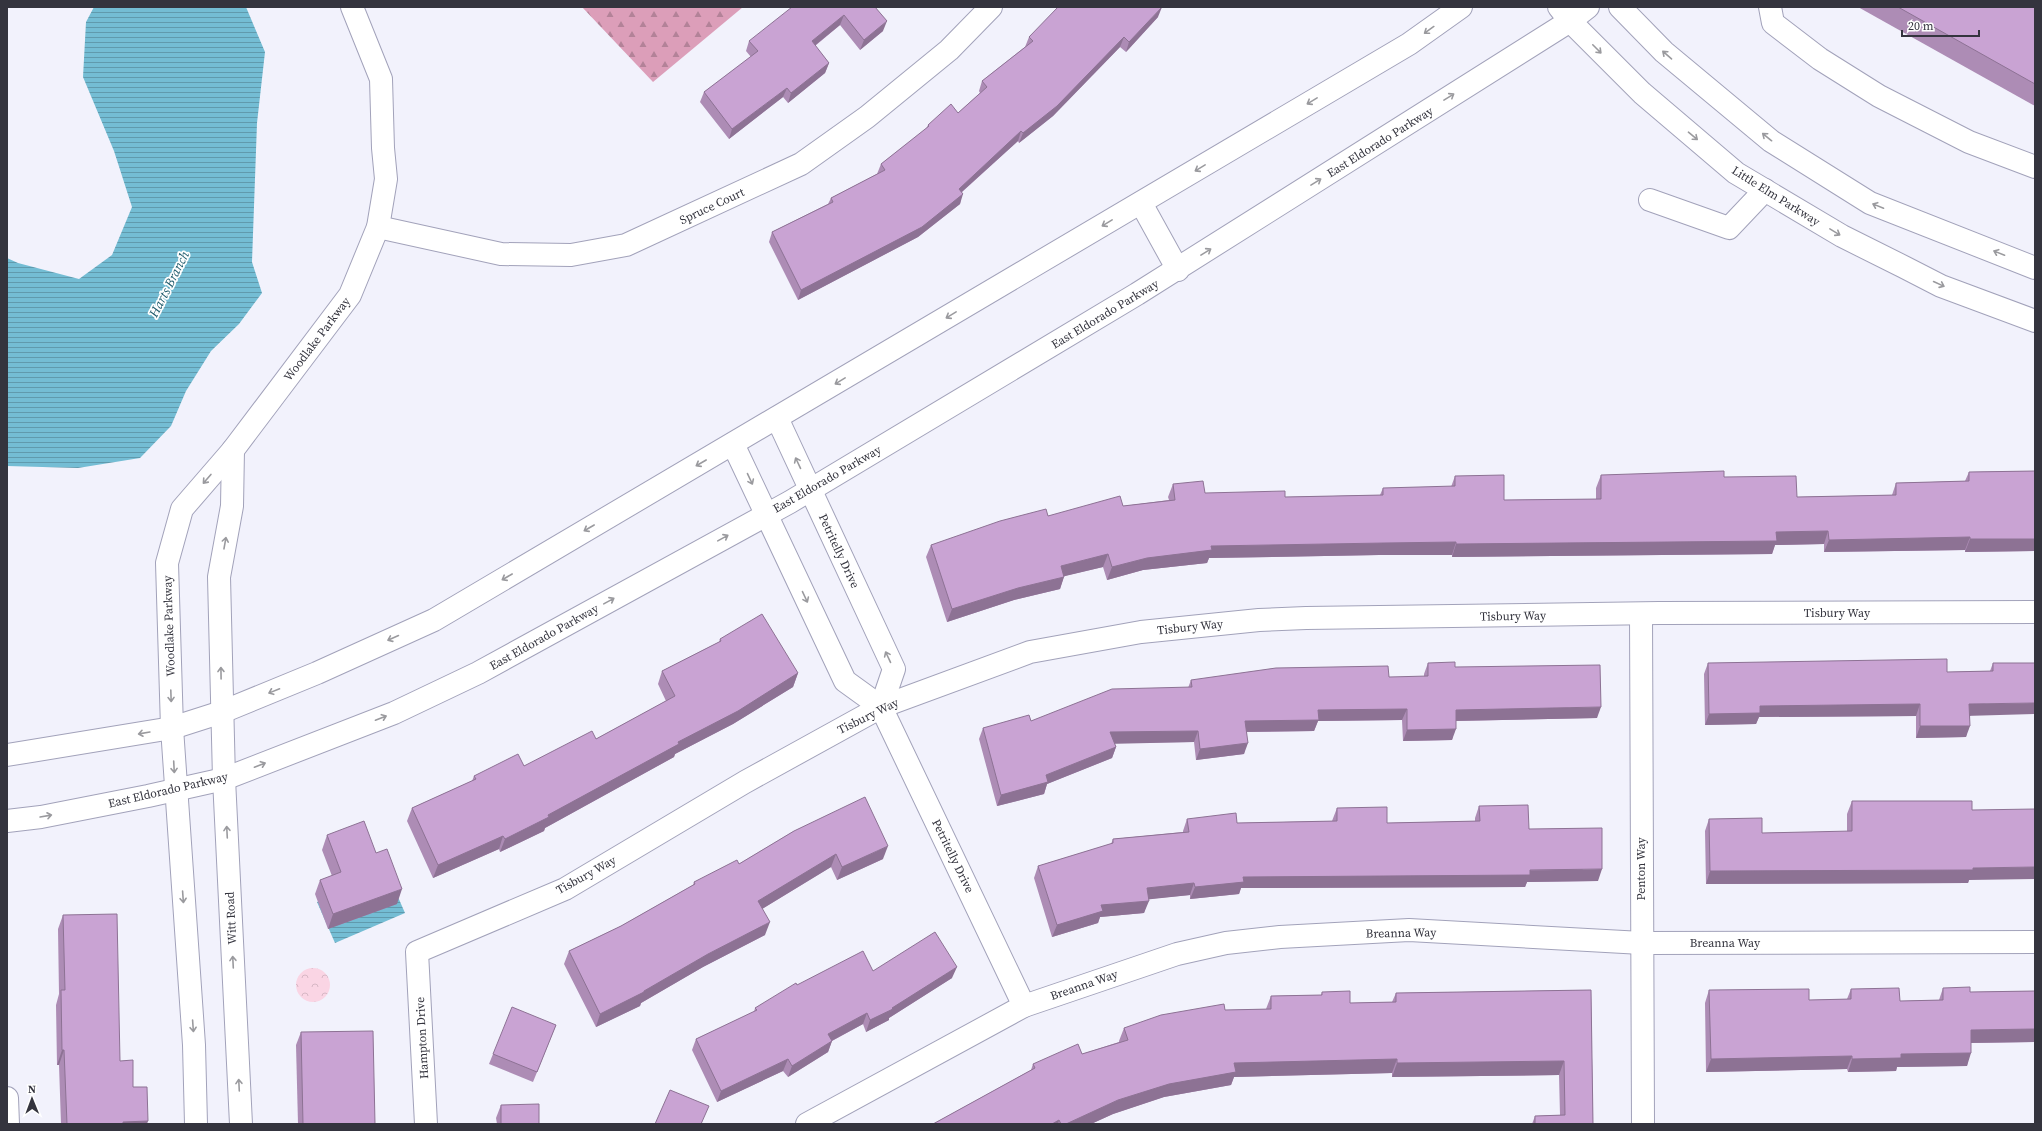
<svg xmlns="http://www.w3.org/2000/svg" width="2042" height="1131" font-family="'Source Serif 4',serif">
<style>
.forest{fill:url(#forest-firs)}
.park{fill:url(#park-crowns)}
.water{fill:url(#water-rules)}
.lines{fill:none;stroke-linecap:round;stroke-linejoin:round}
.minor-casing{stroke:#a2a2ba;stroke-width:24}
.major-casing{stroke:#a2a2ba;stroke-width:24}
.minor{stroke:#fff;stroke-width:22}
.major{stroke:#fff;stroke-width:22}
.wall{fill:#ad8cb5}
.shaded-wall{fill:#8d7294}
.building{fill:#c9a3d3;stroke:#8d7294}
.oneway{stroke:#9a9a9e}
.labels{text-anchor:middle;dominant-baseline:central;stroke-width:3.5;stroke-linejoin:round;paint-order:stroke}
.street-label{font-size:12px;fill:#34343e;stroke:#fff}
.water-label{font-size:13px;font-style:italic;fill:#1f5b6c;stroke:#fff}
</style>
<defs>
<pattern id="forest-firs" width="22" height="20" patternUnits="userSpaceOnUse"><rect width="22" height="20" fill="#dc9eb9"/><path d="M5 1l3.5 6h-7zM16 11l3.5 6h-7z" fill="#b38298"/></pattern>
<pattern id="park-crowns" width="20" height="18" patternUnits="userSpaceOnUse"><rect width="20" height="18" fill="#fad5e4"/><path d="M2 6a3 3 0 1 1 6 0M12 15a3 3 0 1 1 6 0" fill="none" stroke="#d7b7c5"/></pattern>
<pattern id="water-rules" width="6" height="5" patternUnits="userSpaceOnUse"><rect width="6" height="5" fill="#74bdd4"/><path d="M0 2.5h6" fill="none" stroke="#609aad"/></pattern>
</defs>
<rect width="100%" height="100%" fill="#f2f2fc"/>
<polygon class="forest" points="582,7 743,7 653,82"/>
<circle class="park" cx="313" cy="985" r="17"/>
<g class="water">
<polygon points="94,7 246,7 265,52 257,123 252,262 262,293 239,324 211,351 186,391 171,426 140,458 78,468 7,466 7,258 18,263 79,279 112,255 132,207 114,151 83,77 86,22"/>
<polygon points="387,872 405,913 335,943 317,902"/>
</g>
<g class="lines">
<g class="minor-casing">
<g id="minor">
<polyline points="1770,7 1773,23 1820,59 1879,96 1969,142 2035,167"/>
<polyline points="1650,200 1729,228 1765,190"/>
<polyline points="378,227 501,254 571,255 626,245 801,164 867,117 949,50 991,7"/>
<polyline points="777,418 894,669 881,707"/>
<polyline points="733,444 845,681 881,707 1024,1006"/>
<polyline points="233,450 232,506 219,577 224,779 241,1124"/>
<polyline points="1641,614 1643,1124"/>
<polyline points="7,1098 8,1124"/>
<polyline points="196,1124 194,1045 172,728 167,563 182,509 233,450 350,295 378,227 386,179 383,148 381,79 352,7"/>
<polyline points="426,1124 417,952 565,889 745,782 881,707 1030,652 1141,632 1259,620 1306,618 1659,613 2035,612"/>
<polyline points="807,1124 1024,1006 1177,954 1226,943 1280,937 1409,930 1642,943 2035,942"/>
</g>
</g>
<g class="major-casing">
<g id="major">
<polyline points="1559,7 1570,21 1642,93 1736,173 1842,236 1904,267 1941,286 2035,321"/>
<polyline points="1620,7 1664,52 1771,141 1870,203 2035,268"/>
<polyline points="1141,203 1178,270"/>
<polyline points="7,755 172,728 222,712 317,673 434,620 1409,44 1461,7"/>
<polyline points="7,821 41,817 148,796 224,779 394,713 478,673 790,502 1137,294 1570,21 1588,7"/>
</g>
</g>
<use href="#minor" class="minor"/>
<use href="#major" class="major"/>
</g>
<g class="wall">
<polygon points="875,7 883,31 860,50 840,25 815,46 829,63 825,73 788,103 783,97 729,139 700,102 704,92 751,57 746,51 749,41"/>
<polygon points="1858,7 2035,7 2035,106"/>
<polygon points="1158,17 1126,52 1120,47 1053,116 1019,143 1018,141 962,192 960,204 918,237 798,300 769,242 772,232 828,204 831,198 877,174 881,164 926,129 928,125 958,113 980,93 979,91 982,81 1025,47 1029,37"/>
<polygon points="2035,471 2035,551 1965,552 1965,550 1824,552 1824,544 1775,545 1772,554 1452,557 1452,555 1379,555 1209,558 1207,563 1143,570 1107,580 1103,567 1064,576 1060,589 1014,600 947,622 926,557 931,545 1048,516 1169,500 1168,497 1173,484 1205,493 1285,497 1380,495 1383,488 1451,487 1455,476 1504,500 1596,499 1596,488 1601,475 1724,477 1797,497 1892,495 1896,483 1965,481 1969,472"/>
<polygon points="720,639 798,673 793,687 733,724 675,754 674,757 545,828 544,831 500,852 499,849 433,878 407,821 412,808 472,781 474,776 524,766 596,739 666,701 658,684 662,671 719,642"/>
<polygon points="1428,663 1455,667 1597,718 1456,721 1452,740 1403,741 1402,720 1318,721 1314,731 1247,732 1244,754 1196,760 1194,742 1114,743 1116,747 1112,758 1047,784 1044,794 997,806 979,739 983,728 1031,721 1188,688 1191,680 1424,677 1424,674"/>
<polygon points="1708,663 1947,672 1990,671 1993,663 2035,663 1970,716 1966,737 1916,738 1916,716 1759,717 1756,724 1705,725 1704,674"/>
<polygon points="1852,801 1969,880 1968,883 1706,884 1705,831 1709,819 1762,833 1847,832 1847,814"/>
<polygon points="1479,806 1529,829 1598,881 1527,882 1525,887 1241,888 1239,894 1190,899 1190,895 1148,899 1144,913 1100,917 1098,923 1052,937 1034,878 1038,866 1111,844 1113,839 1183,832 1183,831 1187,819 1237,823 1332,821 1337,808 1387,823 1475,821 1475,818"/>
<polygon points="794,831 883,859 837,880 831,867 762,909 765,935 703,967 641,1003 640,1006 596,1027 564,964 569,951 621,926 693,885 694,882 739,864"/>
<polygon points="327,835 376,853 397,904 328,929 315,894 320,880 332,876 322,850"/>
<polygon points="63,915 120,1061 133,1087 147,1124 61,1124 59,1065 57,1065 56,1005 59,994 58,929"/>
<polygon points="873,971 952,978 889,1018 889,1020 866,1032 863,1024 832,1041 828,1052 788,1077 783,1071 717,1102 692,1050 696,1039 754,1012 755,1008 797,985"/>
<polygon points="1943,988 1970,992 2035,991 2035,1042 1971,1043 1967,1066 1897,1067 1896,1071 1848,1072 1847,1069 1706,1072 1705,1003 1709,990 1809,1000 1847,999 1851,989 1900,1001 1939,1000"/>
<polygon points="1591,990 1593,1124 1532,1124 1535,1116 1560,1115 1559,1075 1392,1077 1392,1073 1234,1077 1231,1085 1164,1097 1113,1114 1091,1124 933,1124 1031,1070 1033,1064 1082,1054 1119,1042 1119,1041 1124,1028 1225,1010 1266,1009 1271,996 1321,995 1322,992 1350,1003 1392,1002 1396,993"/>
<polygon points="556,1025 533,1082 489,1064 493,1054"/>
<polygon points="301,1032 375,1124 298,1124 296,1045"/>
<polygon points="501,1105 539,1124 497,1124 496,1118"/>
</g>
<g class="shaded-wall">
<polygon points="1162,7 1158,17 1126,52 1129,42"/>
<polygon points="844,15 840,25 808,51 812,41"/>
<polygon points="887,21 883,31 860,50 864,40"/>
<polygon points="1124,37 1120,47 1053,116 1019,143 1023,133"/>
<polygon points="829,63 825,73 788,103 791,93"/>
<polygon points="787,88 783,97 729,139 732,129"/>
<polygon points="1021,131 1018,141 955,198 959,189"/>
<polygon points="963,194 960,204 918,237 798,300 801,290"/>
<polygon points="1828,531 1824,544 1775,545 1772,554 1452,557 1456,544 1776,532"/>
<polygon points="1970,537 1965,550 1824,552 1829,540"/>
<polygon points="1970,539 2035,539 2035,551 1965,552"/>
<polygon points="1456,542 1452,555 1379,555 1209,558 1207,563 1143,570 1107,580 1112,567 1147,558 1211,546 1384,543"/>
<polygon points="1108,554 1103,567 1057,578 1061,566"/>
<polygon points="1064,577 1060,589 1014,600 947,622 952,609 1018,588"/>
<polygon points="798,673 793,687 733,724 675,754 674,757 545,828 544,831 500,852 505,839 548,815"/>
<polygon points="2035,703 2035,714 1965,716 1969,704"/>
<polygon points="1920,704 1916,716 1759,717 1756,724 1705,725 1709,714 1760,706"/>
<polygon points="1601,707 1597,718 1452,721 1456,710"/>
<polygon points="1407,709 1402,720 1318,721 1314,731 1241,732 1245,721 1318,710"/>
<polygon points="1920,726 1970,726 1966,737 1916,738"/>
<polygon points="1456,729 1452,740 1403,741 1407,730"/>
<polygon points="1198,731 1194,742 1106,744 1110,732"/>
<polygon points="1248,743 1244,754 1196,760 1200,749"/>
<polygon points="1116,747 1112,758 1047,784 1044,794 997,806 1001,795 1046,775"/>
<polygon points="503,836 499,849 433,878 438,865"/>
<polygon points="888,846 883,859 837,880 842,867"/>
<polygon points="836,854 831,867 754,914 758,901"/>
<polygon points="2035,867 2035,879 1969,880 1968,883 1706,884 1710,871"/>
<polygon points="1602,869 1598,881 1527,882 1525,887 1241,888 1239,894 1190,899 1195,887 1243,877"/>
<polygon points="1194,883 1190,895 1143,900 1147,888"/>
<polygon points="402,889 397,904 328,929 333,914"/>
<polygon points="1149,901 1144,913 1100,917 1098,923 1052,937 1057,925 1101,905"/>
<polygon points="770,922 765,935 703,967 641,1003 640,1006 596,1027 600,1014 644,991 708,954"/>
<polygon points="957,967 952,978 889,1018 889,1020 866,1032 870,1020"/>
<polygon points="867,1013 863,1024 824,1045 828,1034"/>
<polygon points="2035,1029 2035,1042 1966,1043 1971,1030"/>
<polygon points="832,1041 828,1052 788,1077 792,1066"/>
<polygon points="62,1050 64,1050 59,1065 57,1065"/>
<polygon points="1971,1053 1967,1066 1897,1067 1896,1071 1848,1072 1852,1059 1901,1054"/>
<polygon points="1852,1056 1847,1069 1706,1072 1711,1059"/>
<polygon points="788,1059 783,1071 717,1102 721,1091"/>
<polygon points="1397,1059 1392,1073 1234,1077 1231,1085 1164,1097 1113,1114 1091,1124 1066,1124 1118,1100 1234,1063"/>
<polygon points="1564,1061 1559,1075 1392,1077 1397,1063"/>
<polygon points="1059,1120 1058,1124 1052,1124"/>
<polygon points="148,1121 147,1124 122,1124 123,1122"/>
</g>
<g class="building">
<polygon points="792,7 875,7 887,21 864,40 844,15 812,41 829,63 791,93 787,88 732,129 704,92 758,51 749,41"/>
<polygon points="1058,7 1162,7 1129,42 1124,37 1057,106 1023,133 1021,131 959,189 963,194 922,227 801,290 772,232 833,202 831,198 885,170 881,164 929,126 928,125 951,104 958,113 987,87 982,81 1033,41 1029,37"/>
<polygon points="1898,7 2035,7 2035,84"/>
<polygon points="1724,471 1724,477 1796,476 1797,497 1896,495 1896,483 1969,481 1969,472 2035,471 2035,539 1970,539 1970,537 1829,540 1828,531 1776,532 1777,541 1456,544 1456,542 1384,543 1211,546 1212,550 1147,558 1112,567 1108,554 1061,566 1064,577 1018,588 952,609 931,545 1000,521 1046,509 1048,516 1120,496 1123,506 1175,500 1173,484 1203,481 1205,493 1285,491 1285,497 1383,495 1383,488 1455,486 1455,476 1504,475 1504,500 1601,499 1601,475"/>
<polygon points="762,614 798,673 738,711 678,742 679,744 548,815 549,817 505,839 503,836 438,865 412,808 476,779 474,776 518,754 524,766 592,731 596,739 675,696 662,671 721,641 720,639"/>
<polygon points="1947,659 1947,672 1993,671 1993,663 2035,663 2035,703 1969,704 1970,726 1920,726 1920,704 1760,706 1760,713 1709,714 1708,663"/>
<polygon points="1455,662 1455,667 1600,665 1601,707 1456,710 1456,729 1407,730 1407,709 1318,710 1319,720 1245,721 1248,743 1200,749 1198,731 1110,732 1116,747 1046,775 1048,782 1001,795 983,728 1029,715 1031,721 1112,689 1192,687 1191,680 1276,668 1388,666 1389,677 1428,676 1428,663"/>
<polygon points="865,797 888,846 842,867 836,854 758,901 770,922 708,954 644,991 644,992 600,1014 569,951 621,926 695,884 694,882 737,860 739,864 794,831"/>
<polygon points="1852,801 1972,801 1972,810 2035,809 2035,867 1973,868 1973,870 1710,871 1709,819 1762,818 1762,833 1852,831"/>
<polygon points="1528,805 1529,829 1602,828 1602,869 1530,870 1530,875 1243,877 1244,882 1195,887 1194,883 1147,888 1149,901 1101,905 1103,911 1057,925 1038,866 1113,843 1113,839 1189,832 1187,819 1236,813 1237,823 1337,821 1337,808 1387,807 1387,823 1480,821 1479,806"/>
<polygon points="364,821 376,853 387,849 402,889 333,914 320,880 341,872 327,835"/>
<polygon points="117,914 120,1061 133,1060 133,1087 147,1087 148,1121 123,1122 123,1124 67,1124 64,1050 62,1050 61,990 65,990 63,915"/>
<polygon points="935,932 957,967 892,1008 893,1009 870,1020 867,1013 828,1034 832,1041 792,1066 788,1059 721,1091 696,1039 757,1010 755,1008 796,983 797,985 863,951 873,971"/>
<polygon points="1970,987 1970,992 2035,991 2035,1029 1971,1030 1971,1053 1901,1054 1901,1058 1852,1059 1852,1056 1711,1059 1709,990 1809,989 1809,1000 1851,999 1851,989 1899,988 1900,1001 1943,1000 1943,988"/>
<polygon points="1591,990 1593,1124 1535,1124 1535,1116 1565,1115 1564,1061 1397,1063 1397,1059 1234,1063 1236,1072 1169,1084 1118,1100 1066,1124 1061,1124 1059,1120 1052,1124 933,1124 1035,1068 1033,1064 1078,1044 1082,1054 1128,1040 1124,1028 1161,1015 1224,1004 1225,1010 1271,1009 1271,996 1322,995 1322,992 1350,991 1350,1003 1396,1002 1396,993"/>
<polygon points="512,1007 556,1025 537,1072 493,1054"/>
<polygon points="373,1031 375,1124 303,1124 301,1032"/>
<polygon points="670,1090 709,1106 701,1124 655,1124"/>
<polygon points="539,1104 539,1124 501,1124 501,1105"/>
</g>
<defs><path id="oneway-shaft" d="M-6 0H5M1.5-3L5.5 0L1.5 3" fill="none" stroke-width="1.6" stroke-linecap="round" stroke-linejoin="round"/></defs>
<g class="oneway">
<use href="#oneway-shaft" transform="translate(1429 30) rotate(144)"/>
<use href="#oneway-shaft" transform="translate(1597 49) rotate(45)"/>
<use href="#oneway-shaft" transform="translate(1667 55) rotate(-139)"/>
<use href="#oneway-shaft" transform="translate(1449 97) rotate(-32)"/>
<use href="#oneway-shaft" transform="translate(1312 101) rotate(149)"/>
<use href="#oneway-shaft" transform="translate(1693 136) rotate(40)"/>
<use href="#oneway-shaft" transform="translate(1767 137) rotate(-141)"/>
<use href="#oneway-shaft" transform="translate(1200 168) rotate(149)"/>
<use href="#oneway-shaft" transform="translate(1316 182) rotate(-32)"/>
<use href="#oneway-shaft" transform="translate(1878 206) rotate(-158)"/>
<use href="#oneway-shaft" transform="translate(1107 223) rotate(149)"/>
<use href="#oneway-shaft" transform="translate(1835 232) rotate(31)"/>
<use href="#oneway-shaft" transform="translate(1206 252) rotate(-32)"/>
<use href="#oneway-shaft" transform="translate(1999 253) rotate(-158)"/>
<use href="#oneway-shaft" transform="translate(1939 284) rotate(25)"/>
<use href="#oneway-shaft" transform="translate(951 315) rotate(149)"/>
<use href="#oneway-shaft" transform="translate(840 381) rotate(149)"/>
<use href="#oneway-shaft" transform="translate(701 463) rotate(150)"/>
<use href="#oneway-shaft" transform="translate(798 463) rotate(-115)"/>
<use href="#oneway-shaft" transform="translate(207 479) rotate(131)"/>
<use href="#oneway-shaft" transform="translate(750 479) rotate(65)"/>
<use href="#oneway-shaft" transform="translate(589 528) rotate(150)"/>
<use href="#oneway-shaft" transform="translate(723 538) rotate(-29)"/>
<use href="#oneway-shaft" transform="translate(225 543) rotate(-80)"/>
<use href="#oneway-shaft" transform="translate(507 577) rotate(150)"/>
<use href="#oneway-shaft" transform="translate(805 597) rotate(65)"/>
<use href="#oneway-shaft" transform="translate(609 601) rotate(-29)"/>
<use href="#oneway-shaft" transform="translate(393 638) rotate(156)"/>
<use href="#oneway-shaft" transform="translate(888 657) rotate(-115)"/>
<use href="#oneway-shaft" transform="translate(221 673) rotate(-91)"/>
<use href="#oneway-shaft" transform="translate(274 691) rotate(158)"/>
<use href="#oneway-shaft" transform="translate(171 696) rotate(88)"/>
<use href="#oneway-shaft" transform="translate(381 718) rotate(-21)"/>
<use href="#oneway-shaft" transform="translate(144 733) rotate(170)"/>
<use href="#oneway-shaft" transform="translate(260 765) rotate(-21)"/>
<use href="#oneway-shaft" transform="translate(174 767) rotate(87)"/>
<use href="#oneway-shaft" transform="translate(46 816) rotate(-10)"/>
<use href="#oneway-shaft" transform="translate(227 832) rotate(-93)"/>
<use href="#oneway-shaft" transform="translate(183 897) rotate(86)"/>
<use href="#oneway-shaft" transform="translate(233 962) rotate(-93)"/>
<use href="#oneway-shaft" transform="translate(193 1026) rotate(86)"/>
<use href="#oneway-shaft" transform="translate(239 1085) rotate(-93)"/>
</g>
<g class="labels">
<g class="street-label">
<text transform="translate(1380 142) rotate(-32)">East Eldorado Parkway</text>
<text transform="translate(1776 196) rotate(32)">Little Elm Parkway</text>
<text transform="translate(712 206) rotate(-25)">Spruce Court</text>
<text transform="translate(1105 314) rotate(-31)">East Eldorado Parkway</text>
<text transform="translate(317 339) rotate(-53)">Woodlake Parkway</text>
<text transform="translate(827 479) rotate(-30)">East Eldorado Parkway</text>
<text transform="translate(839 551) rotate(65)">Petritelly Drive</text>
<text x="1837" y="613">Tisbury Way</text>
<text transform="translate(1513 616) rotate(-1)">Tisbury Way</text>
<text transform="translate(169 626) rotate(-92)">Woodlake Parkway</text>
<text transform="translate(1190 627) rotate(-6)">Tisbury Way</text>
<text transform="translate(544 637) rotate(-29)">East Eldorado Parkway</text>
<text transform="translate(868 716) rotate(-26)">Tisbury Way</text>
<text transform="translate(168 790) rotate(-13)">East Eldorado Parkway</text>
<text transform="translate(953 856) rotate(64)">Petritelly Drive</text>
<text transform="translate(1641 869) rotate(-90)">Penton Way</text>
<text transform="translate(586 875) rotate(-29)">Tisbury Way</text>
<text transform="translate(231 918) rotate(-93)">Witt Road</text>
<text transform="translate(1401 933) rotate(-1)">Breanna Way</text>
<text x="1725" y="943">Breanna Way</text>
<text transform="translate(1084 985) rotate(-19)">Breanna Way</text>
<text transform="translate(422 1038) rotate(-93)">Hampton Drive</text>
</g>
<g class="water-label">
<text transform="translate(169 284) rotate(-63)">Harts Branch</text>
</g>
</g>
<rect width="2042" height="1131" fill="none" stroke="#34343e" stroke-width="16"/>
<g transform="translate(32 1099) rotate(359)" stroke="#ffffff" stroke-width="3" paint-order="stroke">
<path d="M0-3L7 15L0 10L-7 15Z" fill="#34343e"/>
<text y="-6" font-size="11" font-weight="bold" text-anchor="middle" fill="#34343e">N</text>
</g>
<path d="M1902 30v6h77v-6" fill="none" stroke="#34343e" stroke-width="2"/>
<text x="1908" y="30" font-size="12" fill="#34343e" stroke="#ffffff" stroke-width="3" paint-order="stroke">20 m</text>
</svg>
